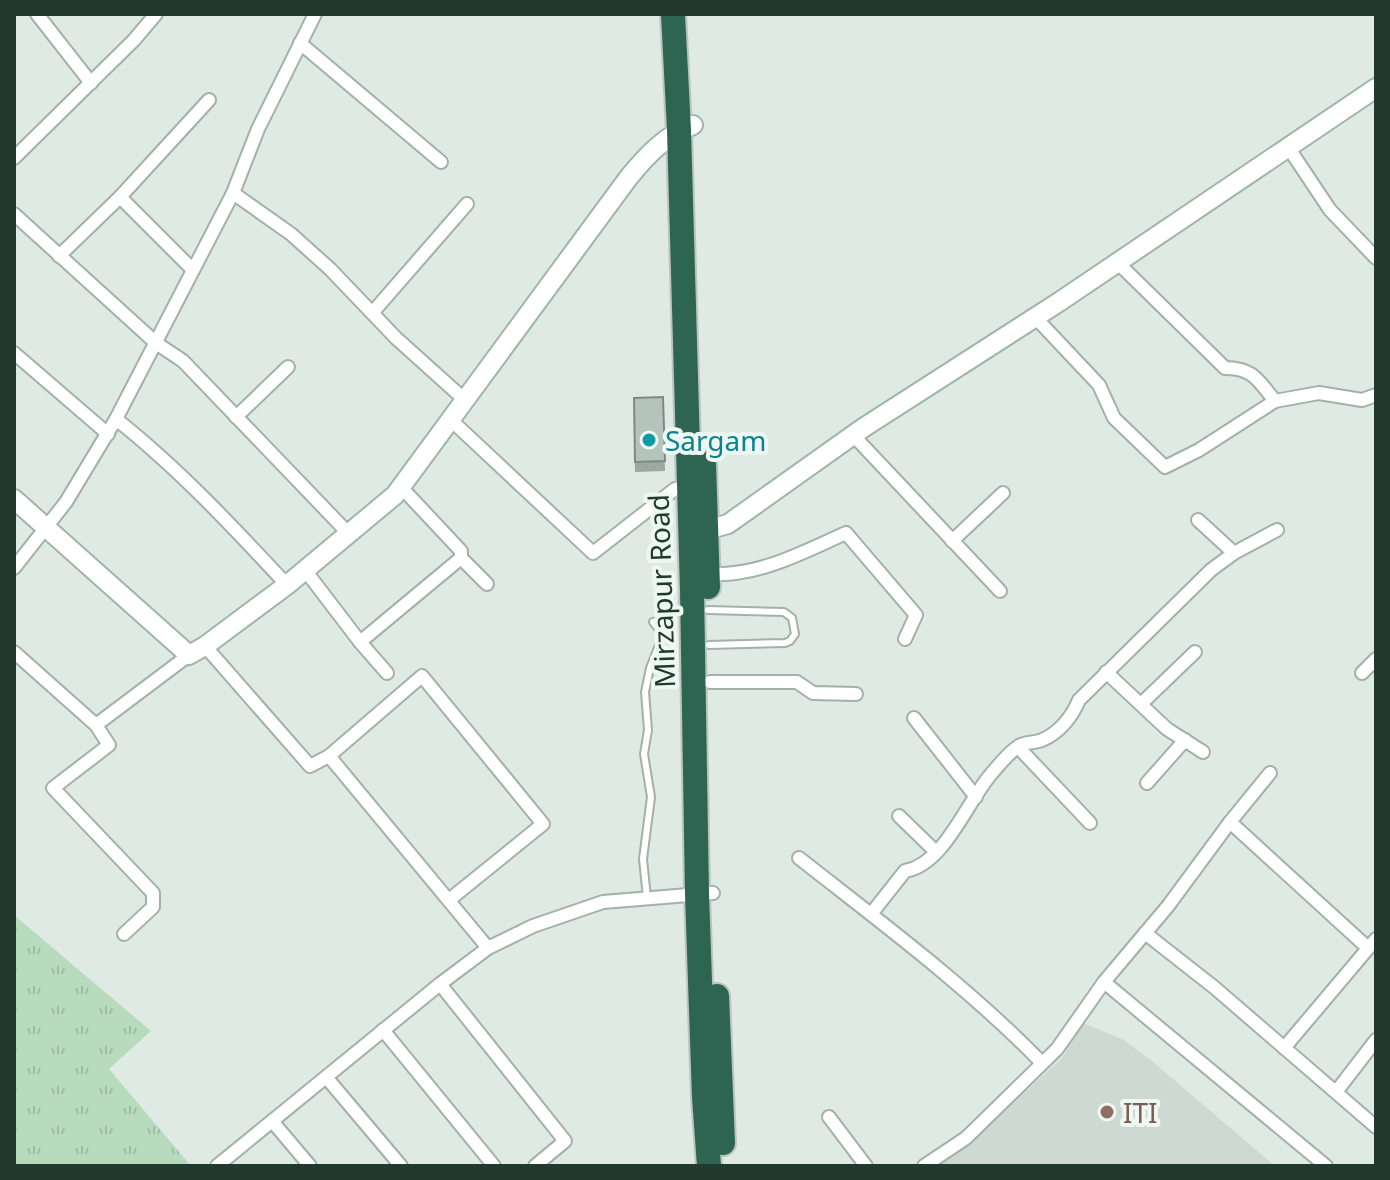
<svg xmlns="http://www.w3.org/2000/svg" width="1390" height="1180" font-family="'Noto Sans',sans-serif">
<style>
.built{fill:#cdd9d2}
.grass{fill:url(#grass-tufts)}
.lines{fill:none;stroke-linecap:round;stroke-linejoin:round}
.lane-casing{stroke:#a2b1aa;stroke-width:10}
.street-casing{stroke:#a2b1aa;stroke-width:16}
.secondary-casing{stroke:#9fb5aa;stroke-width:22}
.highway-casing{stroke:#bcc4c1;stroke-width:28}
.lane{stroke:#fff;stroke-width:6}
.street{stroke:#fff;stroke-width:12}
.secondary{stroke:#fff;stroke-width:18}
.highway{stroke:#2e6452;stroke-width:24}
.wall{fill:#9ba9a2}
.building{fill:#b4c4bc;stroke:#7e8984;stroke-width:2}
.culture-dot{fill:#0f9aa8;stroke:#eff7f2;stroke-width:3}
.education-dot{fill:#8d6e63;stroke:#eff7f2;stroke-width:3}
.labels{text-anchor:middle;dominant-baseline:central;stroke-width:8;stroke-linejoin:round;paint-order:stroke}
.culture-label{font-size:28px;fill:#0d838f;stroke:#eff7f2;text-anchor:start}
.street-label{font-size:28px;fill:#21392f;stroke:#eff7f2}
.education-label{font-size:28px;fill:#785e54;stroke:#eff7f2;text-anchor:start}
</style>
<defs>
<pattern id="grass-tufts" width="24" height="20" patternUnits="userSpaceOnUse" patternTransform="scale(2)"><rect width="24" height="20" fill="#b8dbbd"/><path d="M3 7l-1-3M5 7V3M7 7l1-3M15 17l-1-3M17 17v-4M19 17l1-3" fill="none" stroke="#9ebda3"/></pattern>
</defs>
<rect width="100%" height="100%" fill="#dfeae4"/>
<polygon class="built" points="1083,1023 1124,1040 1152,1061 1275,1166 934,1166 969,1143 1062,1058"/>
<polygon class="grass" points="14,915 151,1031 109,1069 191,1166 14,1166"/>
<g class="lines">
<g class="lane-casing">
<g id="lane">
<polyline points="708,610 784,612 792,618 795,634 790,641 785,643 709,645"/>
<polyline points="647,898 643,859 651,797 644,754 648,730 645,692 650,668 663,635 653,622"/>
</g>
</g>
<g class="street-casing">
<g id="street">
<polyline points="37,14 91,83"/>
<polyline points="300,43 441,162"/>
<polyline points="1288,147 1330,210 1376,258"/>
<polyline points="14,158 134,40 156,14"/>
<polyline points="233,193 291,234 330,269 396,338 466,401"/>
<polyline points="120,197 193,270"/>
<polyline points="14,214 156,343 183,361 349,534"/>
<polyline points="59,256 120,197 209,100"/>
<path d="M1117 262 1225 368C1253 368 1258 380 1275 401"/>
<polyline points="373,312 467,204"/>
<polyline points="1035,317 1099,385 1114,418 1165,467 1199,450 1275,401 1319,393 1362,400 1376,395"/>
<polyline points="14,353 108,434"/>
<polyline points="236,417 288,367"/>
<path d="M116 419C179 469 233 527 287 585"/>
<polyline points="452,421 593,553 675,489 690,488"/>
<polyline points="853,435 1000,591"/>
<polyline points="1198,520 1234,553"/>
<polyline points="952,541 1003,493"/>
<polyline points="461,558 487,584"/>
<polyline points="14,568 66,502 116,419 233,193 258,129 315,14"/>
<polyline points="305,570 360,642 461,558 461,551 401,487"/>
<path d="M707 574C758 577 801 553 846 533L916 615 905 639"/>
<polyline points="360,642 387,673"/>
<polyline points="205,646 310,766 329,756 422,676 543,824 449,900"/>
<polyline points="14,652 96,725 109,745 53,788 153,893 153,907 124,934"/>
<polyline points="1106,672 1167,729 1203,752"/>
<polyline points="1362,673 1376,659"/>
<polyline points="710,682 797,682 813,693 856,694"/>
<polyline points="1141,704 1195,652"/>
<polyline points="914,718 976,797"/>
<polyline points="96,725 189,655"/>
<polyline points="1018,747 1090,823"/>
<polyline points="329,756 488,948"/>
<polyline points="1147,783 1185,740"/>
<polyline points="899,816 935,851"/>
<polyline points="1230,822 1368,948"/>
<path d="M799 858C883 924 968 987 1042 1063"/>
<path d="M871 914 905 871C945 864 967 801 992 773 1000 764 1009 752 1019 746 1025 742 1035 743 1042 740 1059 733 1072 717 1079 700L1211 570 1234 553 1277 530"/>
<polyline points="1145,933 1215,988 1376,1127"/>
<polyline points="1104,982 1326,1166"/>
<polyline points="440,984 565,1141 535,1166"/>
<polyline points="383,1030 494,1166"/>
<polyline points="1284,1048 1376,939"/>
<polyline points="326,1077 401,1166"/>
<polyline points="1336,1092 1376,1040"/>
<polyline points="829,1117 866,1166"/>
<polyline points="272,1121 310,1166"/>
<polyline points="217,1166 440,984 488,948 533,926 603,902 713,893"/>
<polyline points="924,1166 966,1138 1057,1049 1104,982 1168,906 1230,822 1270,773"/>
</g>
</g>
<g class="secondary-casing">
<g id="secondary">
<path d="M14 499 189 655 205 646 287 585 395 495 629 177C648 154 665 136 693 125"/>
<polyline points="707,530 728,524 863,428 1059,302 1376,88"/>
</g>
</g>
<g class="highway-casing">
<g id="highway">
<polyline points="673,14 679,130 692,590 697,894 704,1097 709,1166"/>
<polyline points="704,464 708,587"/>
<polyline points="717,996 723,1143"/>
</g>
</g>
<use href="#lane" class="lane"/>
<use href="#street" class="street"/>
<use href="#secondary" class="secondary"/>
<use href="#highway" class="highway"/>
</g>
<polygon class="wall" points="663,397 665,471 635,472 634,398"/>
<polygon class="building" points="663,397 665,461 635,462 634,398"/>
<circle class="culture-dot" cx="649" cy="440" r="8"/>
<circle class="education-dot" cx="1107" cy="1112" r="8"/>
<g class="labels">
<g class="culture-label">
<text x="665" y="440">Sargam</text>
</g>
<g class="street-label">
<text transform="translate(661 591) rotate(-92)">Mirzapur Road</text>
</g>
<g class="education-label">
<text x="1123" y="1112">ITI</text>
</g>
</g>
<rect width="1390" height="1180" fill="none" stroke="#21392f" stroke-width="32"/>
</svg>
